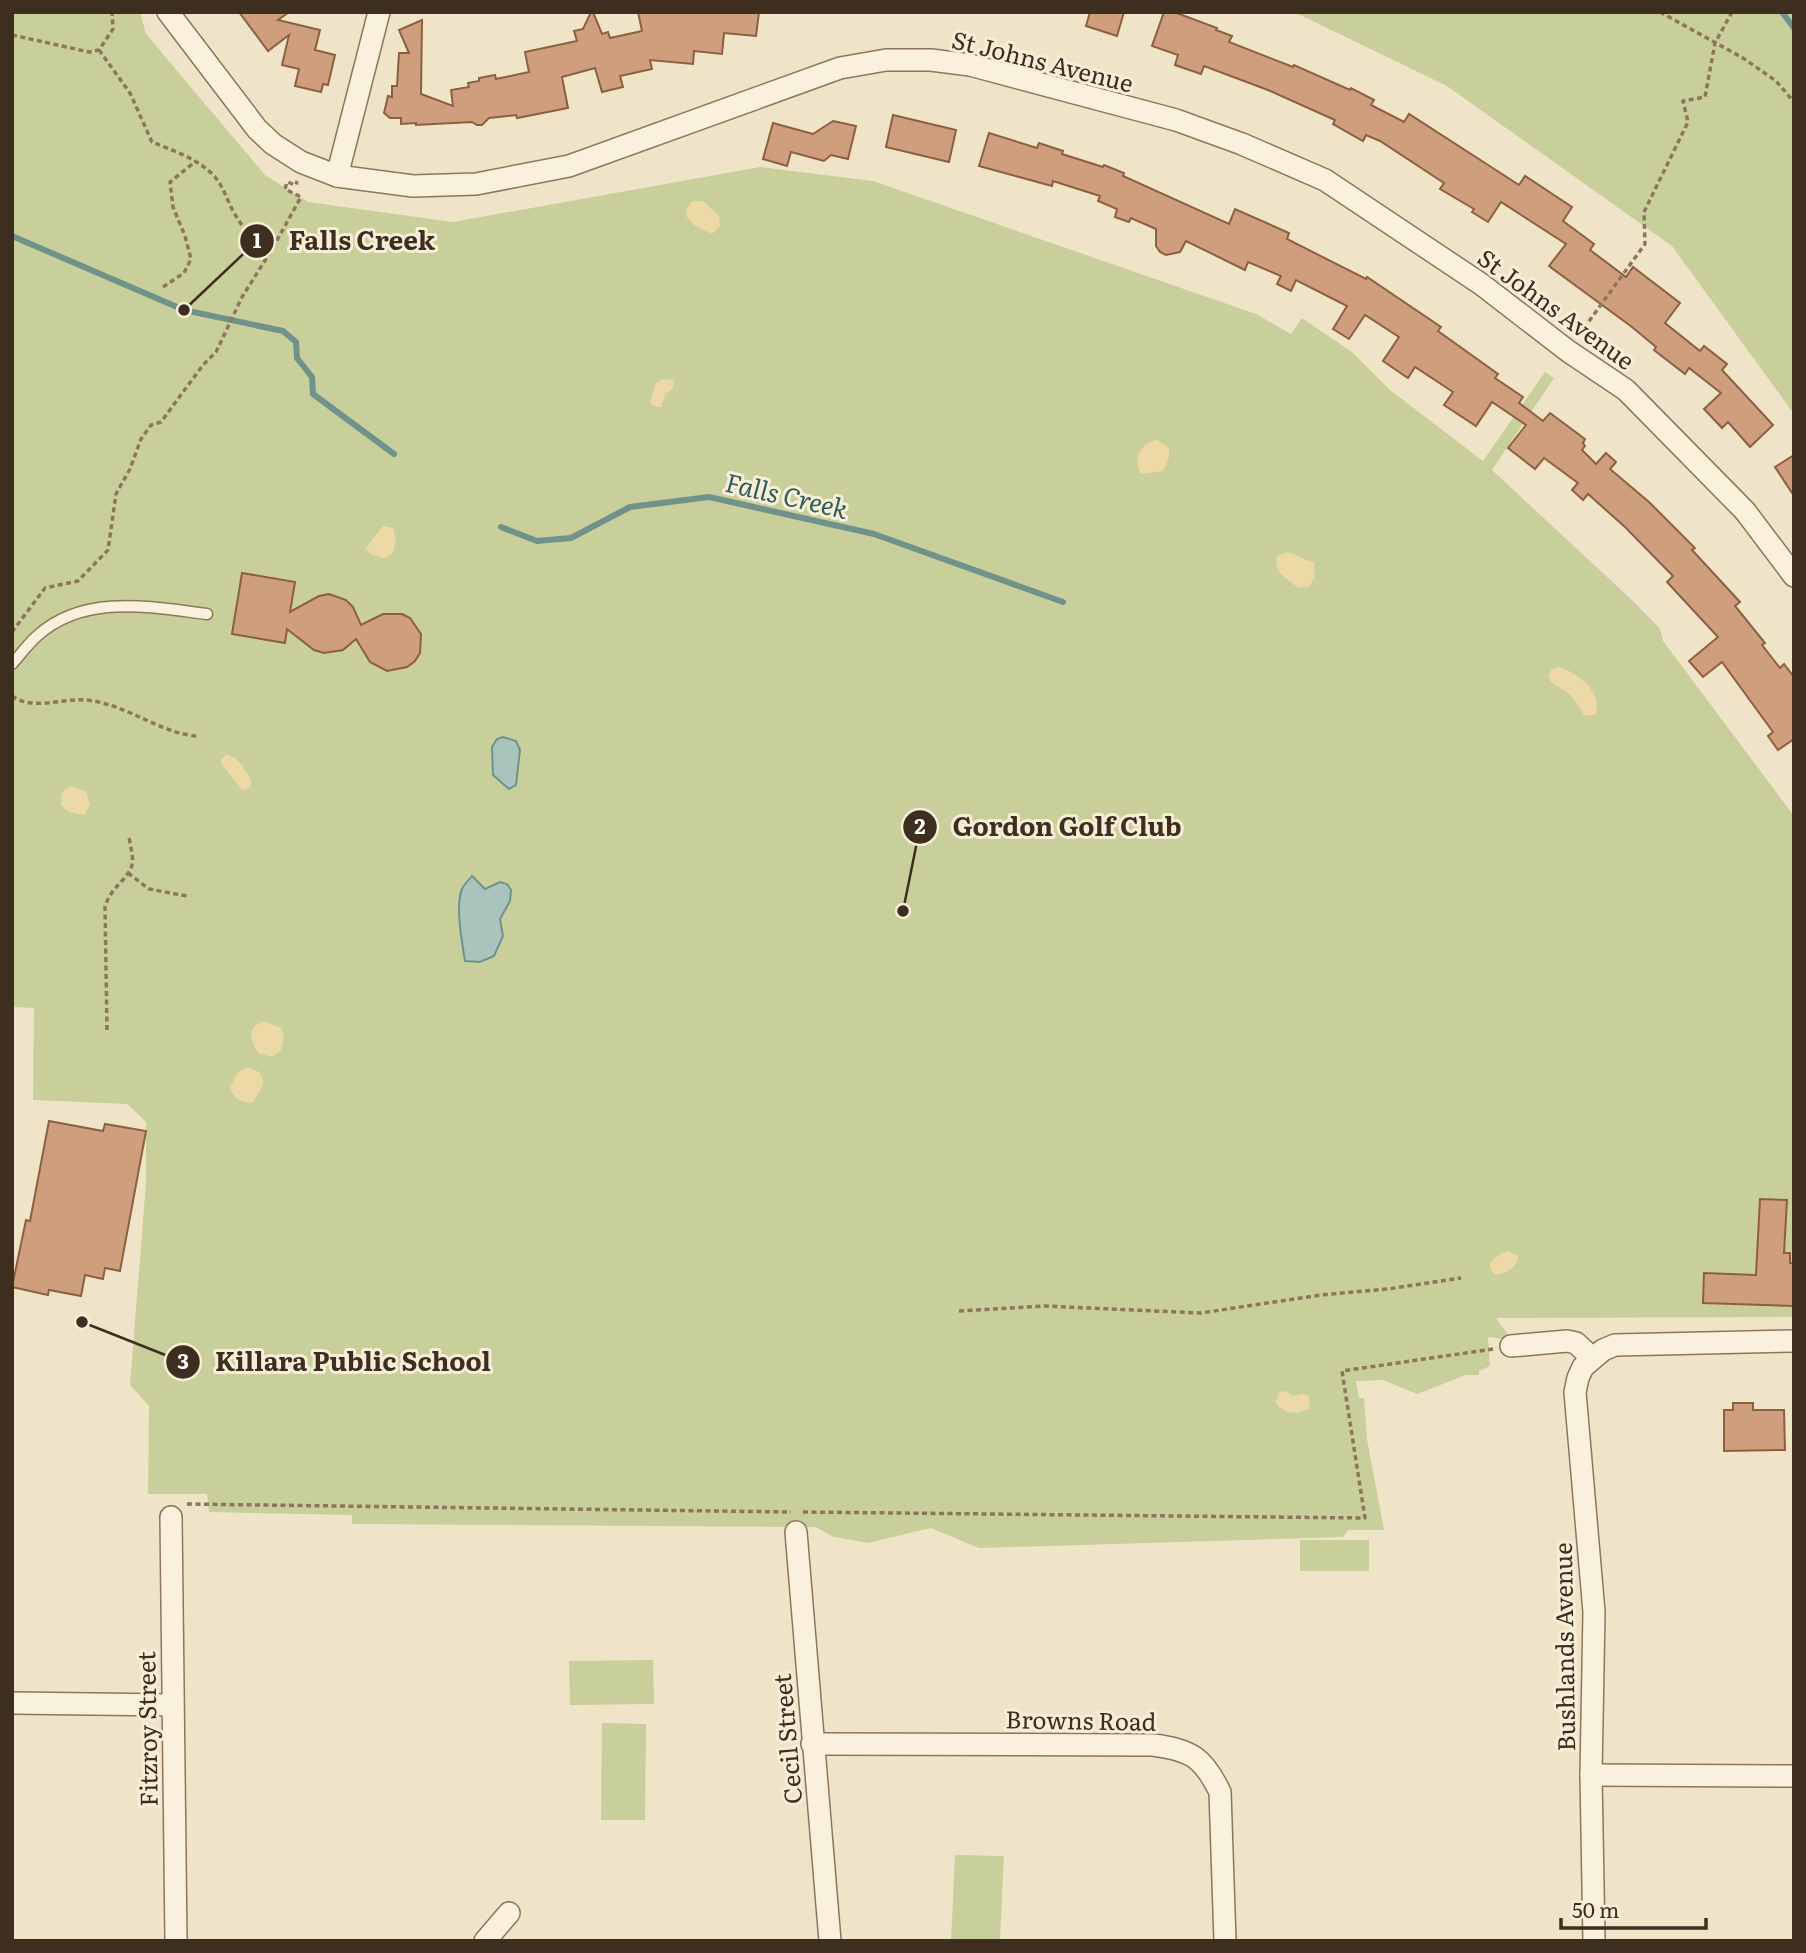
<svg xmlns="http://www.w3.org/2000/svg" width="1806" height="1953" font-family="Literata,serif">
<style>
.green{fill:#c9cf9b}
.sand{fill:#ecd9a5}
.water{fill:#a9c4bc;stroke:#6f938a;stroke-width:2}
.lines{fill:none;stroke-linecap:round;stroke-linejoin:round}
.stream{stroke:#6f938a;stroke-width:6}
.building{fill:#cf9f7d;stroke:#8d5f41;stroke-width:2}
.lane-casing{stroke:#8d765c;stroke-width:13}
.street-casing{stroke:#8d765c;stroke-width:24}
.path{stroke:#8d765c;stroke-width:3.5;stroke-dasharray:5 3.5;stroke-linecap:butt}
.lane{stroke:#faf1dc;stroke-width:10}
.street{stroke:#faf1dc;stroke-width:21}
.labels{text-anchor:middle;dominant-baseline:central;stroke-width:6;stroke-linejoin:round;paint-order:stroke}
.street-label{font-size:24px;fill:#3d2e20;stroke:#f7eed8}
.water-label{font-size:26px;font-style:italic;fill:#2f5d5a;stroke:#f7eed8}
.leader{fill:none;stroke:#3d2e20;stroke-width:2.5}
.callout-dot{fill:#3d2e20;stroke:#f7eed8;stroke-width:2.5}
.mark-label{font-size:21px;text-anchor:middle;font-weight:bold;fill:#fff}
.callout-label{font-size:26px;text-anchor:middle;font-weight:bold;fill:#3d2e20;stroke:#f7eed8;stroke-width:6;stroke-linejoin:round;paint-order:stroke}
</style>
<rect width="100%" height="100%" fill="#f0e4c8"/>
<g class="green">
<polygon points="12,12 140,12 146,34 265,175 308,202 453,222 760,167 873,181 1256,314 1291,334 1302,318 1352,352 1390,390 1483,461 1545,372 1554,378 1492,470 1633,601 1660,629 1663,641 1794,816 1794,1317 1496,1318 1512,1340 1488,1337 1490,1366 1479,1371 1479,1375 1466,1375 1417,1394 1383,1380 1356,1381 1359,1398 1364,1398 1367,1439 1384,1530 1348,1530 1343,1537 979,1548 931,1528 868,1543 834,1537 815,1527 352,1524 352,1515 209,1512 207,1494 148,1494 149,1406 130,1385 146,1182 146,1122 127,1104 33,1100 34,1008 12,1007"/>
<polygon points="1294,12 1794,12 1794,414 1672,246 1447,86"/>
<rect x="1300" y="1540" width="69" height="31"/>
<polygon points="653,1660 654,1704 570,1705 569,1661"/>
<polygon points="602,1723 646,1724 645,1820 601,1820"/>
<polygon points="955,1855 1004,1856 1000,1941 951,1941"/>
</g>
<g class="sand">
<polygon points="693,201 703,201 719,216 720,226 712,234 694,225 686,216 687,208"/>
<polygon points="662,379 674,380 673,388 666,394 661,407 656,407 650,403 656,383"/>
<path d="M1157 440 1169 448V457L1163 471 1141 474C1132 459 1141 442 1157 440Z"/>
<polygon points="383,526 393,528 396,539 393,553 384,558 372,555 365,549"/>
<path d="M1288 552 1314 563 1315 577 1309 587 1299 588C1288 580 1271 571 1278 555Z"/>
<path d="M1558 667C1579 673 1602 691 1596 715H1584L1571 695 1551 682 1548 675 1552 669Z"/>
<path d="M226 754C240 758 245 770 252 782L249 788 244 790 241 789 221 763V760Z"/>
<path d="M71 786 86 791 90 805 84 815 69 812 61 805C60 795 61 790 71 786Z"/>
<path d="M263 1021 281 1028 284 1036 281 1050 272 1057 258 1053C250 1040 246 1028 263 1021Z"/>
<path d="M248 1067 259 1072 264 1082 253 1103C241 1102 234 1100 230 1087L238 1072Z"/>
<path d="M1508 1251 1518 1256C1517 1268 1507 1273 1496 1275 1481 1265 1497 1254 1508 1251Z"/>
<path d="M1286 1391 1292 1396 1303 1394 1309 1396 1310 1408C1297 1415 1285 1415 1275 1402L1280 1392Z"/>
</g>
<g class="water">
<polygon points="503,737 516,741 520,750 516,785 509,789 493,775 492,747 497,739"/>
<path d="M472 876 485 889 500 882 507 884 511 890 510 901 500 919 503 936 494 956 480 962 465 961C462 942 455 906 462 889 464 884 469 880 472 876Z"/>
</g>
<g class="lines">
<g class="stream">
<polyline points="1782,12 1794,28"/>
<polyline points="12,236 184,310 283,331 296,342 297,358 312,377 313,394 394,454"/>
<polyline points="501,527 537,541 571,538 630,507 709,497 874,534 1063,602"/>
</g>
</g>
<g class="building">
<polygon points="239,12 289,12 278,20 320,30 315,50 335,55 328,85 323,84 321,92 295,86 299,69 282,65 289,35 268,51"/>
<polygon points="591,12 593,12 602,34 608,32 610,38 642,31 638,12 759,12 756,36 724,33 722,54 694,51 693,64 650,60 652,69 620,76 623,87 602,92 595,68 562,77 568,108 517,118 516,115 489,118 482,125 477,125 472,122 416,125 416,123 401,124 401,118 390,118 384,113 388,96 392,97 392,86 397,86 399,53 409,53 399,30 422,20 421,94 453,106 451,90 469,87 468,83 479,81 479,78 495,75 496,79 529,72 525,52 577,41 574,31 583,29"/>
<polygon points="1090,12 1124,12 1117,36 1086,26"/>
<polygon points="1164,12 1174,12 1217,28 1216,30 1232,36 1229,42 1293,67 1294,65 1350,90 1351,88 1374,100 1371,105 1404,122 1409,114 1519,185 1525,176 1572,207 1563,221 1594,244 1590,250 1626,277 1633,267 1680,303 1665,323 1700,351 1704,346 1727,364 1722,370 1773,425 1750,447 1728,422 1722,428 1704,409 1721,393 1689,368 1685,374 1654,350 1656,347 1632,327 1549,266 1566,244 1501,202 1488,222 1472,212 1474,209 1440,189 1444,183 1380,141 1366,135 1363,141 1333,124 1335,120 1268,90 1204,66 1201,74 1175,65 1178,55 1152,46"/>
<polygon points="893,115 956,130 949,162 886,147"/>
<polygon points="833,121 856,126 848,159 831,155 824,161 791,152 787,166 763,159 773,123 813,134"/>
<polygon points="989,133 1037,148 1039,143 1063,151 1062,154 1103,167 1104,165 1124,173 1123,176 1229,224 1235,209 1289,233 1287,239 1366,279 1367,277 1441,327 1438,331 1498,374 1495,378 1523,397 1519,403 1543,421 1550,413 1585,439 1583,443 1585,446 1582,450 1596,464 1606,453 1616,462 1610,469 1649,502 1695,548 1692,550 1740,602 1735,606 1765,643 1762,645 1780,668 1784,664 1794,677 1794,739 1778,750 1768,736 1773,732 1722,662 1703,677 1689,661 1718,637 1667,582 1673,576 1625,527 1588,494 1583,500 1572,490 1578,483 1544,458 1535,469 1508,448 1526,425 1492,402 1476,426 1444,405 1453,392 1415,367 1408,378 1383,361 1399,337 1365,315 1349,339 1333,329 1347,306 1296,280 1291,291 1277,284 1281,276 1248,262 1245,270 1186,241 1180,252 1166,255 1160,252 1156,246 1156,229 1131,218 1129,222 1115,217 1117,209 1098,201 1100,196 1053,181 1052,186 979,166"/>
<polygon points="1794,455 1794,496 1775,467"/>
<polygon points="242,573 295,582 290,612 319,596 329,594 346,600 353,607 361,625 383,614 402,614 410,618 421,634 420,653 415,661 407,667 387,671 370,662 356,639 343,650 324,653 314,650 287,629 285,643 232,634"/>
<polygon points="49,1121 103,1131 105,1124 146,1131 120,1271 105,1268 103,1279 85,1275 81,1296 49,1290 48,1295 12,1287 26,1220 30,1221"/>
<polygon points="1760,1199 1787,1200 1784,1253 1790,1253 1790,1263 1794,1263 1794,1306 1703,1303 1704,1273 1756,1275"/>
<polygon points="1733,1403 1753,1403 1753,1410 1784,1410 1785,1450 1724,1451 1724,1410 1733,1410"/>
</g>
<g class="lines">
<g class="lane-casing">
<path id="lane" d="M12 664C20 655 28 644 37 636 84 593 151 607 207 614"/>
</g>
<g class="street-casing">
<g id="street">
<polyline points="168,12 257,129 273,144 301,162 337,176 413,186 476,184 569,166 840,68 886,60 931,60 970,65 1176,120 1242,144 1325,180 1481,284 1568,351 1626,390 1745,511 1794,576"/>
<polyline points="337,176 379,12"/>
<polyline points="1511,1346 1567,1341 1576,1343 1592,1358"/>
<polyline points="171,1517 176,1941"/>
<polyline points="796,1532 830,1941"/>
<polyline points="12,1703 171,1705"/>
<path d="M812 1744 1153 1745C1191 1750 1203 1757 1220 1792L1225 1941"/>
<polyline points="1591,1775 1794,1776"/>
<polyline points="485,1941 509,1913"/>
<polyline points="1594,1941 1591,1775 1594,1612 1575,1392 1578,1378 1583,1367 1603,1350 1615,1345 1794,1341"/>
</g>
</g>
<g class="path">
<polyline points="1660,12 1743,58 1776,81 1794,102"/>
<polyline points="12,35 89,52 99,50 113,29 112,12"/>
<path d="M99 50 130 93 152 142C174 151 199 159 215 177 225 189 228 204 236 216 245 232 257 241 271 251"/>
<polyline points="163,287 184,273 191,259 185,236 173,207 170,182 196,161"/>
<polyline points="1579,335 1645,244 1644,212 1688,122 1683,101 1705,97 1715,43 1732,12"/>
<polyline points="12,632 45,588 78,581 108,550 116,494 130,469 141,439 151,425 161,422 203,365 216,352 242,297 271,251 301,197 285,189 287,182 296,185 297,181"/>
<path d="M12 696C33 711 62 698 86 700 118 703 143 721 173 731 181 734 191 735 199 737"/>
<polyline points="128,873 149,889 187,896"/>
<path d="M107 1030 105 907C111 886 128 880 132 865 134 858 130 845 129 837"/>
<polyline points="959,1311 1044,1306 1201,1313 1321,1295 1388,1289 1461,1278"/>
<polyline points="187,1504 791,1512"/>
<polyline points="803,1512 1365,1518 1342,1371 1493,1349"/>
</g>
<use href="#lane" class="lane"/>
<use href="#street" class="street"/>
</g>
<g class="labels">
<g class="street-label">
<text transform="translate(1043 60) rotate(14)">St Johns Avenue</text>
<text transform="translate(1557 308) rotate(36)">St Johns Avenue</text>
<text transform="translate(1563 1647) rotate(-91)">Bushlands Avenue</text>
<text transform="translate(1081 1719) rotate(1)">Browns Road</text>
<text transform="translate(146 1729) rotate(-91)">Fitzroy Street</text>
<text transform="translate(786 1739) rotate(-95)">Cecil Street</text>
</g>
<g class="water-label">
<text transform="translate(787 494) rotate(13)">Falls Creek</text>
</g>
</g>
<path class="leader" d="M184 310L257 241M903 911L920 827M82 1322L183 1362"/>
<g class="callout-dot">
<circle cx="184" cy="310" r="7"/>
<circle cx="903" cy="911" r="7"/>
<circle cx="82" cy="1322" r="7"/>
<circle cx="257" cy="241" r="18"/>
<circle cx="920" cy="827" r="18"/>
<circle cx="183" cy="1362" r="18"/>
</g>
<g class="mark-label">
<text x="257" y="248">1</text>
<text x="920" y="834">2</text>
<text x="183" y="1369">3</text>
</g>
<g class="callout-label">
<text x="362" y="250">Falls Creek</text>
<text x="1067" y="836">Gordon Golf Club</text>
<text x="353" y="1371">Killara Public School</text>
</g>
<rect width="1806" height="1953" fill="none" stroke="#3d2e20" stroke-width="28"/>
<path d="M1561 1918v10h145v-10" fill="none" stroke="#3d2e20" stroke-width="3.5"/>
<text x="1572" y="1918" font-size="21" fill="#3d2e20" stroke="#f7eed8" stroke-width="5" paint-order="stroke">50 m</text>
</svg>
